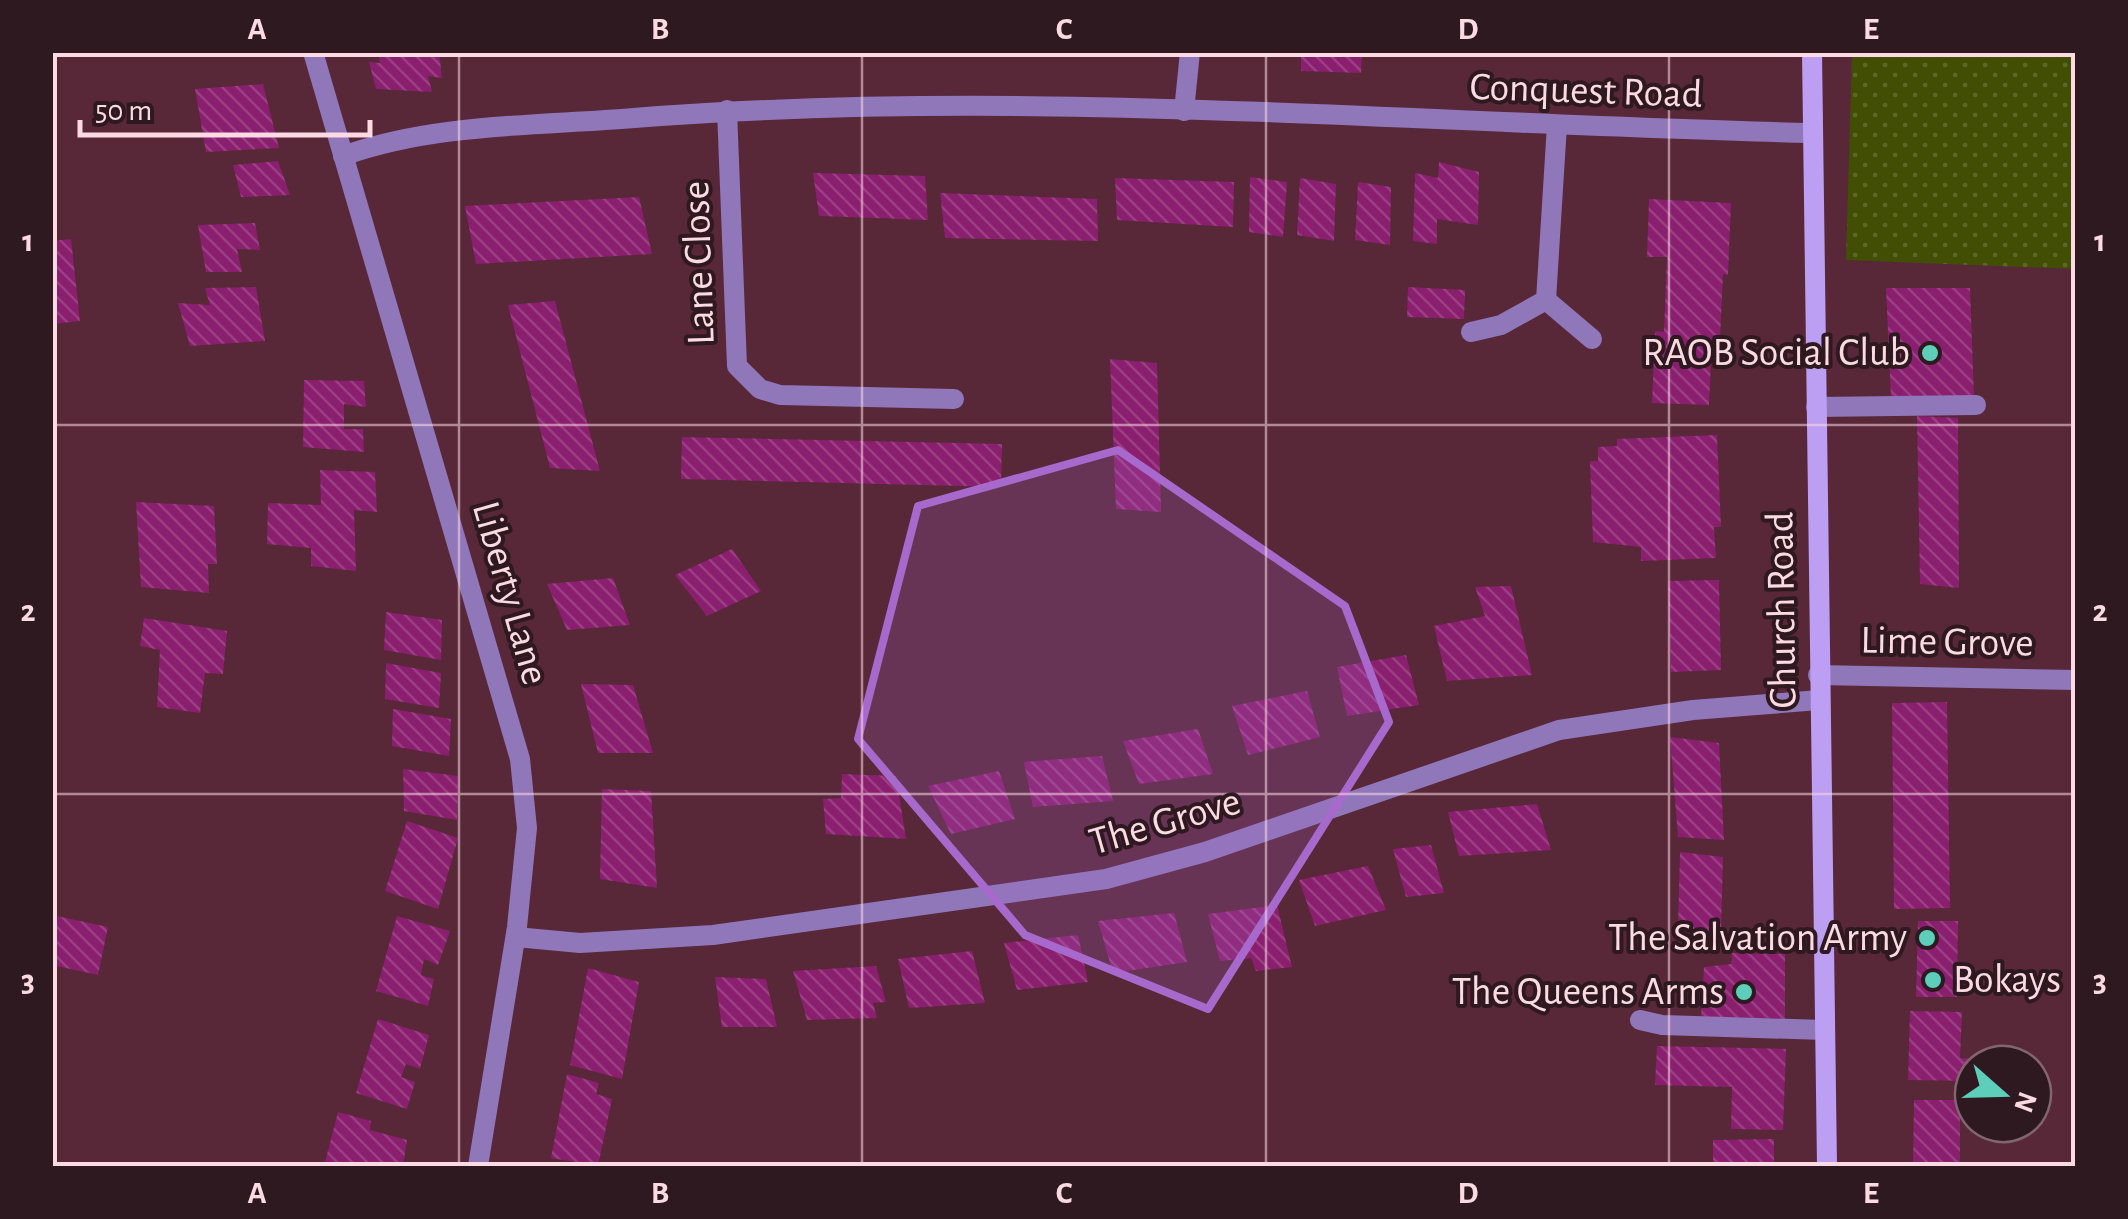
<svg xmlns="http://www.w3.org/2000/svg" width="2128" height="1219" font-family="'Alegreya Sans',sans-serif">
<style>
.park{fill:url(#park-dots)}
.building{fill:url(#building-back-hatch)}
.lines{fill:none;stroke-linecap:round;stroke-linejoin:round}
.lane{stroke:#8f77b9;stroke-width:20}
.street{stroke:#8f77b9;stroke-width:20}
.secondary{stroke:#bc9ef2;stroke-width:20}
.marked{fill:#a869cc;fill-opacity:0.2;stroke:#a869cc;stroke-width:8;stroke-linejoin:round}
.grid{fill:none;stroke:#fbdae3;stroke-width:2.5;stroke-opacity:0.55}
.poi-dot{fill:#5cceba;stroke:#2f1920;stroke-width:4}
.labels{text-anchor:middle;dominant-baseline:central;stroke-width:8;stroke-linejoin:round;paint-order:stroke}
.street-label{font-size:40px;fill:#fbdae3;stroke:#2f1920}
.poi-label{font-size:40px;fill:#fbdae3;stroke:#2f1920;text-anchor:end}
.neatline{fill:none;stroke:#fbdae3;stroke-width:4}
.grid-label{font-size:32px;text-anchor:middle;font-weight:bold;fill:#fbdae3}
</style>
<defs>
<pattern id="park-dots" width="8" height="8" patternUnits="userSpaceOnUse" patternTransform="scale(2.5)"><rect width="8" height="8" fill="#414e04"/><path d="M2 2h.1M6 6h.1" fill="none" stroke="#5d6728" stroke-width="1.8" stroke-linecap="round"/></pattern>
<pattern id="building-back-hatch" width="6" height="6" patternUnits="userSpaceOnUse" patternTransform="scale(2.5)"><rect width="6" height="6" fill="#8a1e6f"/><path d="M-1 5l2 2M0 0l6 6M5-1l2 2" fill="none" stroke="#9b3e83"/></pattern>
</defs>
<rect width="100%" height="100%" fill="#582738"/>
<polygon class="park" points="1852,53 2075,53 2075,269 1846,260"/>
<g class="building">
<polygon points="378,52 439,52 442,78 428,76 432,92 376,89 369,62 380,63"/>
<polygon points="1301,52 1362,52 1361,73 1301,71"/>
<polygon points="263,84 279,148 206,152 195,89"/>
<polygon points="278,161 290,195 241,197 233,165"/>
<polygon points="1439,162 1479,172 1478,225 1437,219 1437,244 1413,241 1415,173 1438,178"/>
<polygon points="813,173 925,176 928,220 819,216"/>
<polygon points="1250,177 1287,182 1283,237 1249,232"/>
<polygon points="1115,178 1234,182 1233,227 1117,220"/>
<polygon points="1300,178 1336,184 1334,241 1297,235"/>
<polygon points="1358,182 1391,187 1390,245 1355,240"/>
<polygon points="940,193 1097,199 1098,241 945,238"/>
<polygon points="639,197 652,254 476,264 465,206"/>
<polygon points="1649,199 1731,203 1728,275 1723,274 1720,339 1712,339 1709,405 1652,403 1655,331 1664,332 1667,257 1647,257"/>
<polygon points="255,223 260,250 237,249 242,272 206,272 198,225"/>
<polygon points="71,239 80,321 52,324 52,241"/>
<polygon points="256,287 265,341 190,346 178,303 210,305 205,288"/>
<polygon points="1408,287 1465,290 1464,319 1407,317"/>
<polygon points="1886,288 1970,288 1974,397 1891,399"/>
<polygon points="555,301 600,471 550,468 508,305"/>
<polygon points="1110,359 1157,363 1161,512 1116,509"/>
<polygon points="304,380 364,381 366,407 344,404 344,429 363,429 364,452 303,447"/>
<polygon points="1917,416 1958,418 1959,588 1920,584"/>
<polygon points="1717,435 1721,527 1714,527 1716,558 1641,561 1641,547 1593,542 1590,461 1598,461 1598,447 1617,446 1617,439"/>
<polygon points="682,437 1002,444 1001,487 681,479"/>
<polygon points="320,470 375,472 377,512 354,510 356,571 311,566 311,548 267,544 268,503 321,505"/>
<polygon points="136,502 214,506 217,564 208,564 209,593 141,587"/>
<polygon points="732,549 761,591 707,616 675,575"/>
<polygon points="613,578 630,625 567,630 547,584"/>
<polygon points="1719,580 1721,670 1671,672 1668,581"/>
<polygon points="1511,586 1532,675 1447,681 1434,626 1485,616 1475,587"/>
<polygon points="386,612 442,620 441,660 384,650"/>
<polygon points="144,618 227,631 223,674 205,673 200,713 157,707 160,650 140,646"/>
<polygon points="1406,655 1419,705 1347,716 1337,667"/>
<polygon points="386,663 441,673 439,708 385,699"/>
<polygon points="581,684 633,685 653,753 598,753"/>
<polygon points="1307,691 1320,737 1248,755 1232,706"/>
<polygon points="1947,702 1950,908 1894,909 1892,703"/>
<polygon points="393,709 451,719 449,756 392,746"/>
<polygon points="1198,729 1213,774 1139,784 1123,741"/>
<polygon points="1670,737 1719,743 1724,840 1678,837"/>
<polygon points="1102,756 1113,801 1033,807 1024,762"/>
<polygon points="403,769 458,776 457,820 404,811"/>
<polygon points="999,771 1015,819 951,834 928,786"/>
<polygon points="842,774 896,776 906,839 826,834 823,799 841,798"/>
<polygon points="602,789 651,791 657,888 600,879"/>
<polygon points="1537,804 1551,850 1459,856 1448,812"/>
<polygon points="407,821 458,838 438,909 385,891"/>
<polygon points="1431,845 1444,893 1406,897 1393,849"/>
<polygon points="1680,852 1723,857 1721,933 1678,927"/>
<polygon points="1368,866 1386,910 1315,926 1299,880"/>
<polygon points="1277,905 1292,967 1256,971 1251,958 1220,961 1208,914"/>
<polygon points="1174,913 1187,962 1113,973 1098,921"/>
<polygon points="52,915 108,927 98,975 52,965"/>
<polygon points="397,916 450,931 438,965 424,959 421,975 434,979 428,1006 376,991"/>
<polygon points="1918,921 1958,921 1957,997 1916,997"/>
<polygon points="1078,935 1088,982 1017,990 1004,943"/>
<polygon points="972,951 985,1003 909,1008 898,959"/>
<polygon points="1732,953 1785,954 1785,1019 1701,1017 1704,967 1731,964"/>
<polygon points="876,966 886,1002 873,1003 877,1018 807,1020 793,971"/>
<polygon points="588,968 639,982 622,1079 570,1065"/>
<polygon points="715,977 766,979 777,1027 722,1027"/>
<polygon points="1910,1011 1962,1012 1960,1058 1998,1059 1998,1064 1973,1064 1973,1081 1908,1080"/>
<polygon points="378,1019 429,1035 420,1069 406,1064 401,1077 415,1082 407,1109 356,1093"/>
<polygon points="1657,1046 1786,1049 1783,1130 1731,1129 1732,1087 1655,1085"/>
<polygon points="567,1074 599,1083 596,1094 612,1099 598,1166 551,1158"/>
<polygon points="1914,1100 1960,1100 1960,1166 1913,1166"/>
<polygon points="338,1112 371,1121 370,1130 407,1140 403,1165 324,1166"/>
<polygon points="1774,1139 1774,1166 1713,1166 1713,1140"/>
</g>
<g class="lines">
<g class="lane">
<polyline points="1546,300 1592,339"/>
<polyline points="1471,332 1501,325 1546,300 1557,125"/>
<polyline points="1816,407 1976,405"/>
<polyline points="1640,1020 1662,1025 1824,1030"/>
</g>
<g class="street">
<polyline points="313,52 520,759 527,828 517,927 478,1166"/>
<polyline points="727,110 737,366 760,389 780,395 954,399"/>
<polyline points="1184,111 1190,52"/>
<path d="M343 156C434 123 538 126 634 118 1025 87 1419 124 1811 133"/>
<polyline points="1818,675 2076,680"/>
<polyline points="516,937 580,943 713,935 1106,879 1205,852 1559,730 1693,710 1819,700"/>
</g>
<polyline class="secondary" points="1812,52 1827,1166"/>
</g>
<path class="marked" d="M1118 450 1345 606 1389 722 1208 1009 1025 935 858 739 918 506Z"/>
<path class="grid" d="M459 52V1166M862 52V1166M1266 52V1166M1669 52V1166M52 425H2076M52 794H2076"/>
<g class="poi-dot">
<circle cx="1930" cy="353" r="10"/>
<circle cx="1927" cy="938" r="10"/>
<circle cx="1933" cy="980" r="10"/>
<circle cx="1744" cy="992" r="10"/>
</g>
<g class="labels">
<g class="street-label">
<text transform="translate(1586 91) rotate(2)">Conquest Road</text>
<text transform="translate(699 263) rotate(-92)">Lane Close</text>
<text transform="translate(510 593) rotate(74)">Liberty Lane</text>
<text transform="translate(1782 610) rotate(-91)">Church Road</text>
<text transform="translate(1947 642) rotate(1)">Lime Grove</text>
<text transform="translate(1165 822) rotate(-16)">The Grove</text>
</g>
<g class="poi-label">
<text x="1910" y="353">RAOB Social Club</text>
<text x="1907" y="938">The Salvation Army</text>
<text x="1953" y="980" text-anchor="start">Bokays</text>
<text x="1724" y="992">The Queens Arms</text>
</g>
</g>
<rect width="2128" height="1219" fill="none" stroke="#2f1920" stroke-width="110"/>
<g transform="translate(2003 1094) rotate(110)"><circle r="48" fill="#2f1920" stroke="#81666e" stroke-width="2.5"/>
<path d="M0-8L18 38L0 25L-18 38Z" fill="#5cceba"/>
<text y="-15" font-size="28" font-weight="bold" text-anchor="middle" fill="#fbdae3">N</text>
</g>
<path d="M80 120v15h290v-15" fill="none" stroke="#fbdae3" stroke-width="5"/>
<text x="95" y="120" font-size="30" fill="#fbdae3" stroke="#2f1920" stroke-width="8" paint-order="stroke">50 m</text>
<rect x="55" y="55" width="2018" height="1109" class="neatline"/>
<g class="grid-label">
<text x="257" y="39">A</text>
<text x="660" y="39">B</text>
<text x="1064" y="39">C</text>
<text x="1468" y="39">D</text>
<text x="1871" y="39">E</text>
<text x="28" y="251">1</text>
<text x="2100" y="251">1</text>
<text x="28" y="621">2</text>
<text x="2100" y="621">2</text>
<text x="28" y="991">3</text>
<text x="2100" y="991">3</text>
<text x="257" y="1203">A</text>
<text x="660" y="1203">B</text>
<text x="1064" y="1203">C</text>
<text x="1468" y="1203">D</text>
<text x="1871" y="1203">E</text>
</g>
</svg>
